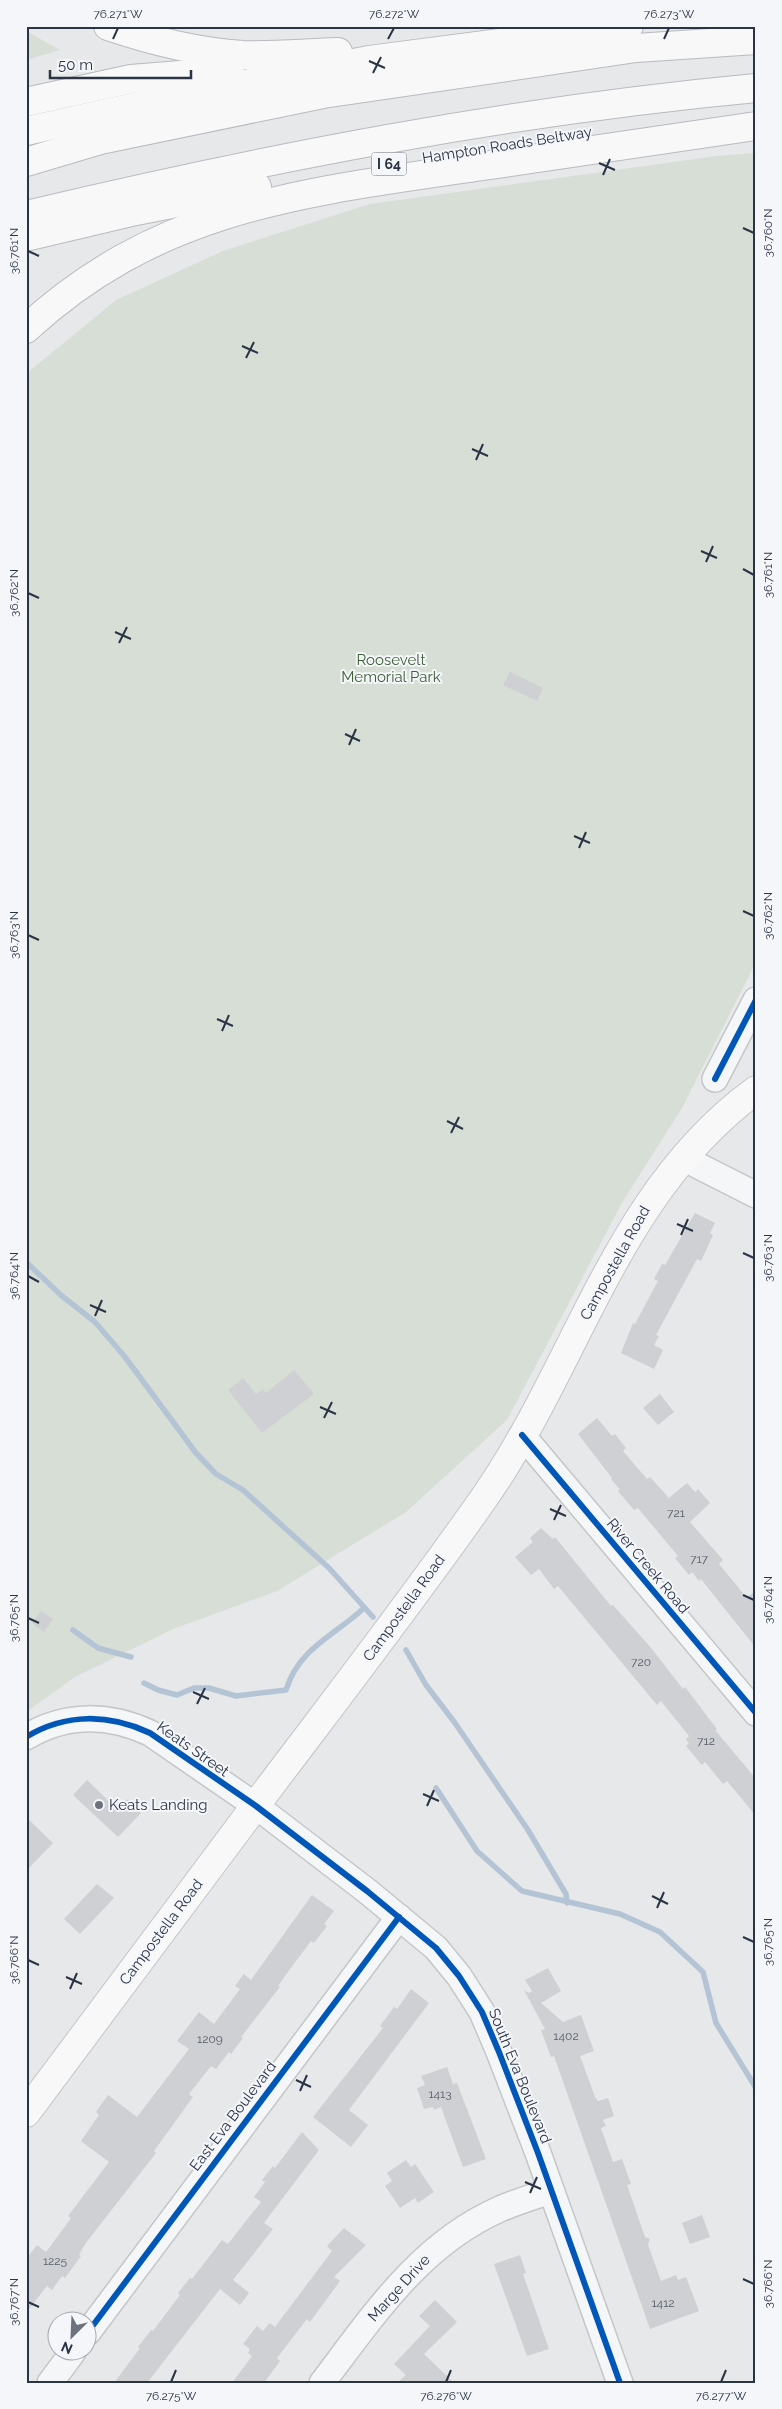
<svg xmlns="http://www.w3.org/2000/svg" width="782" height="2409" font-family="Raleway,sans-serif">
<style>
.green{fill:#d6ded6}
.lines{fill:none;stroke-linecap:round;stroke-linejoin:round}
.stream{stroke:#b4c4d5;stroke-width:5.5}
.building{fill:#ced0d3}
.minor-casing{stroke:#c4c6c8;stroke-width:28}
.major-casing{stroke:#c2c5c8;stroke-width:30}
.highway-casing{stroke:#b8bbbf;stroke-width:30}
.minor{stroke:#f5f6f7;stroke-width:25}
.major{stroke:#f8f8f8;stroke-width:28}
.highway{stroke:#f8f8f8;stroke-width:28}
.cycleway-casing{stroke:#f4f6f9;stroke-width:9}
.cycleway{stroke:#0057b8;stroke-width:6}
.ticks{fill:none;stroke:#2b3445;stroke-width:2}
.poi-dot{fill:#6c737f;stroke:#f4f6f9;stroke-width:2}
.labels{text-anchor:middle;dominant-baseline:central;stroke-width:4;stroke-linejoin:round;paint-order:stroke}
.number-label{font-size:12px;fill:#545c69}
.shield{fill:#f4f6f9;stroke:#676e7b;stroke-width:1}
.shield-label{font-size:14px;font-weight:bold;fill:#2b3445}
.street-label{font-size:15px;fill:#2b3445;stroke:#f4f6f9}
.park-label{font-size:15px;fill:#3f6138;stroke:#f4f6f9}
.poi-label{font-size:15px;fill:#2b3445;stroke:#f4f6f9;text-anchor:start}
.neatline{fill:none;stroke:#2b3445;stroke-width:2}
.ticks-label{font-size:12px;text-anchor:middle;fill:#2b3445}
</style>
<rect width="100%" height="100%" fill="#e6e8ea"/>
<g class="green">
<polygon points="26,31 60,50 26,60"/>
<polygon points="756,153 756,962 682,1108 623,1201 507,1420 406,1512 277,1591 173,1629 75,1677 26,1712 26,374 116,300 223,251 370,204 717,156"/>
</g>
<g class="lines">
<g class="stream">
<polyline points="26,1262 62,1296 95,1322 125,1357 196,1453 216,1474 243,1490 329,1568 373,1617"/>
<polyline points="73,1630 98,1648 131,1657"/>
<polyline points="406,1650 426,1685 455,1723 528,1830 566,1894 567,1903"/>
<path d="M144 1683 158 1690 177 1695 194 1688H209L236 1696 286 1690C299 1648 334 1636 364 1608"/>
<polyline points="436,1788 477,1851 522,1891 620,1914 660,1932 703,1972 716,2023 756,2088"/>
</g>
</g>
<g class="building">
<polygon points="510,672 543,688 537,701 503,685"/>
<polygon points="695,1213 715,1223 710,1233 713,1235 701,1261 697,1259 656,1335 659,1336 654,1345 663,1350 654,1369 621,1353 633,1323 635,1324 658,1281 654,1279 662,1264 665,1265"/>
<polygon points="294,1370 314,1394 262,1433 228,1390 243,1378 256,1394 263,1389 266,1393"/>
<polygon points="660,1394 674,1412 658,1425 643,1408"/>
<polygon points="597,1418 612,1436 615,1434 626,1448 623,1451 647,1479 650,1477 669,1498 687,1483 695,1492 698,1489 710,1503 690,1522 723,1560 719,1564 747,1598 756,1590 756,1648 701,1579 699,1581 692,1572 689,1575 675,1558 678,1556 638,1508 634,1510 618,1491 620,1490 611,1479 612,1478 578,1434"/>
<polygon points="541,1528 553,1539 555,1537 611,1606 613,1605 652,1649 683,1689 685,1687 717,1729 715,1730 756,1779 756,1816 727,1781 723,1784 705,1762 702,1765 686,1746 689,1743 686,1739 689,1736 661,1701 657,1705 558,1586 554,1589 539,1569 531,1575 515,1557 533,1542 530,1538"/>
<polygon points="41,1611 53,1619 44,1632 32,1623"/>
<polygon points="87,1780 117,1809 127,1799 141,1813 118,1837 73,1795"/>
<polygon points="26,1817 53,1843 26,1871"/>
<polygon points="97,1884 114,1898 80,1934 64,1919"/>
<polygon points="312,1895 334,1911 324,1924 327,1926 314,1943 311,1941 290,1969 278,1986 280,1987 241,2037 243,2038 231,2054 229,2052 216,2069 211,2066 189,2094 193,2097 154,2151 156,2153 85,2244 79,2255 81,2256 65,2278 62,2276 52,2290 47,2286 26,2313 26,2259 37,2245 46,2252 71,2218 68,2216 109,2162 81,2141 99,2115 96,2112 108,2095 137,2117 189,2049 177,2041 199,2012 214,2024 240,1989 235,1986 244,1974 251,1980"/>
<polygon points="548,1968 561,1991 541,2003 563,2022 581,2015 594,2051 580,2056 595,2097 598,2101 608,2098 614,2116 603,2120 606,2126 601,2128 613,2162 622,2159 631,2184 627,2185 645,2237 650,2239 648,2245 661,2281 676,2275 678,2280 686,2277 699,2311 650,2329 554,2056 551,2057 541,2030 545,2029 524,1990 529,1993 532,1991 525,1980"/>
<polygon points="411,1989 429,2003 349,2110 368,2125 351,2147 313,2117 383,2028 380,2026 394,2007 397,2009"/>
<polygon points="447,2067 453,2084 457,2083 486,2159 463,2167 441,2107 434,2110 433,2107 424,2109 417,2088 425,2085 421,2076"/>
<polygon points="302,2132 319,2150 264,2223 273,2229 233,2280 249,2293 240,2305 220,2289 147,2383 114,2383 140,2348 138,2347 151,2330 153,2331 180,2295 178,2293 190,2278 192,2279 222,2240 228,2244 261,2202 254,2197 265,2182 262,2180 273,2166 275,2168"/>
<polygon points="406,2160 411,2167 415,2164 434,2192 418,2203 415,2198 400,2208 385,2186 392,2181 387,2173"/>
<polygon points="702,2215 710,2237 690,2244 682,2223"/>
<polygon points="344,2228 366,2245 334,2277 340,2281 310,2322 307,2319 277,2358 280,2361 264,2383 232,2383 252,2356 248,2353 250,2349 243,2344 257,2326 263,2331 270,2323 275,2327 332,2251 327,2246"/>
<polygon points="520,2255 526,2273 523,2274 549,2349 527,2356 494,2264"/>
<polygon points="435,2300 457,2322 424,2354 454,2383 397,2383 406,2375 394,2364 430,2326 419,2316"/>
</g>
<g class="lines">
<g class="minor-casing">
<g id="minor">
<polyline points="715,1079 756,1000"/>
<polyline points="683,1158 756,1195"/>
<polyline points="522,1435 756,1713"/>
<path d="M26 1737C66 1713 109 1714 150 1733L256 1806 367 1891 436 1948 459 1976 482 2012 499 2052 538 2153 620 2383"/>
<polyline points="88,2332 399,1917"/>
<polyline points="50,2383 73,2352"/>
<path d="M322 2383C373 2316 420 2244 500 2209 516 2202 533 2197 550 2191"/>
</g>
</g>
<g class="major-casing">
<path id="major" d="M26 2113C106 2006 185 1899 265 1793 339 1695 414 1598 484 1498 579 1362 616 1192 756 1090"/>
</g>
<g class="highway-casing">
<g id="highway">
<path d="M108 26C152 41 196 52 243 55 274 56 306 53 338 52"/>
<polyline points="26,102 131,79 230,71"/>
<polyline points="26,131 193,94 369,60 629,26"/>
<polyline points="26,162 100,140 323,94 636,48 756,40"/>
<path d="M26 215C267 158 509 111 756 88"/>
<polyline points="26,237 136,211 257,187"/>
<path d="M26 329C159 206 306 192 476 167 569 153 662 139 756 126"/>
</g>
</g>
<use href="#minor" class="minor"/>
<use href="#major" class="major"/>
<use href="#highway" class="highway"/>
<g class="cycleway-casing">
<g id="cycleway">
<polyline points="715,1079 756,1000"/>
<polyline points="522,1435 756,1713"/>
<path d="M26 1737C66 1713 109 1714 150 1733L256 1806 367 1891 436 1948 459 1976 482 2012 499 2052 538 2153 620 2383"/>
<polyline points="88,2332 399,1917"/>
</g>
</g>
<use href="#cycleway" class="cycleway"/>
</g>
<path class="ticks" d="M113 39 118 28M388 39 394 28M664 39 669 28M369 61 385 68M373 73 381 57M599 163 615 170M603 175 610 159M743 228 754 233M28 251 39 256M242 346 258 353M246 358 254 342M472 449 488 456M476 460 483 444M701 551 717 558M706 562 713 546M743 569 754 575M28 593 39 598M115 632 131 639M119 643 127 627M345 734 360 741M349 745 356 729M574 836 590 843M579 848 586 832M743 911 754 916M28 935 39 940M217 1019 233 1026M222 1031 229 1015M447 1121 463 1129M451 1133 459 1117M677 1224 693 1231M681 1235 688 1219M743 1253 754 1258M28 1276 39 1282M90 1305 106 1312M95 1316 102 1300M320 1407 336 1414M324 1418 332 1402M550 1509 566 1516M554 1520 561 1505M743 1595 754 1600M28 1618 39 1623M193 1692 209 1699M197 1704 205 1688M423 1794 439 1801M427 1806 434 1790M652 1896 668 1904M657 1908 664 1892M743 1937 754 1942M28 1960 39 1965M66 1977 82 1984M70 1989 77 1973M296 2080 311 2087M300 2091 307 2075M525 2182 541 2189M530 2193 537 2177M743 2279 754 2284M28 2302 39 2307M171 2382 176 2370M446 2382 451 2370M721 2382 726 2370"/>
<circle class="poi-dot" cx="99" cy="1805" r="5"/>
<g class="labels">
<g class="number-label">
<text x="676" y="1513">721</text>
<text x="699" y="1559">717</text>
<text x="641" y="1662">720</text>
<text x="706" y="1741">712</text>
<text x="566" y="2036">1402</text>
<text x="210" y="2039">1209</text>
<text x="440" y="2094">1413</text>
<text x="55" y="2261">1225</text>
<text x="663" y="2303">1412</text>
</g>
<rect class="shield" x="371.5" y="152.5" width="35" height="23" rx="4"/>
<g class="shield-label">
<text x="389" y="164">I 64</text>
</g>
<g class="street-label">
<text transform="translate(507 145) rotate(-9)">Hampton Roads Beltway</text>
<text transform="translate(615 1263) rotate(-61)">Campostella Road</text>
<text transform="translate(648 1566) rotate(50)">River Creek Road</text>
<text transform="translate(404 1608) rotate(-54)">Campostella Road</text>
<text transform="translate(193 1749) rotate(35)">Keats Street</text>
<text transform="translate(161 1932) rotate(-53)">Campostella Road</text>
<text transform="translate(520 2076) rotate(68)">South Eva Boulevard</text>
<text transform="translate(233 2116) rotate(-53)">East Eva Boulevard</text>
<text transform="translate(399 2288) rotate(-48)">Marge Drive</text>
</g>
<g class="park-label">
<text x="391" y="660">Roosevelt<tspan x="391" dy="17">Memorial Park</tspan></text>
</g>
<g class="poi-label">
<text x="109" y="1805">Keats Landing</text>
</g>
</g>
<rect width="782" height="2409" fill="none" stroke="#f4f6f9" stroke-width="55"/>
<g transform="translate(72 2336) rotate(204)"><circle r="24" fill="#f4f6f9" stroke="#a4a8b1"/>
<path d="M0-4L9 19L0 12L-9 19Z" fill="#6c737f"/>
<text y="-8" font-size="14" font-weight="bold" text-anchor="middle" fill="#2b3445">N</text>
</g>
<path d="M50 70v8h141v-8" fill="none" stroke="#2b3445" stroke-width="2.5"/>
<text x="58" y="70" font-size="15" fill="#2b3445" stroke="#f4f6f9" stroke-width="4" paint-order="stroke">50 m</text>
<rect x="28" y="28" width="726" height="2354" class="neatline"/>
<g class="ticks-label">
<text x="118" y="18">76.271°W</text>
<text x="394" y="18">76.272°W</text>
<text x="669" y="18">76.273°W</text>
<text transform="translate(768 233) rotate(-90)" y="4">36.760°N</text>
<text transform="translate(14 251) rotate(-90)" y="4">36.761°N</text>
<text transform="translate(768 575) rotate(-90)" y="4">36.761°N</text>
<text transform="translate(14 593) rotate(-90)" y="4">36.762°N</text>
<text transform="translate(768 916) rotate(-90)" y="4">36.762°N</text>
<text transform="translate(14 935) rotate(-90)" y="4">36.763°N</text>
<text transform="translate(768 1258) rotate(-90)" y="4">36.763°N</text>
<text transform="translate(14 1276) rotate(-90)" y="4">36.764°N</text>
<text transform="translate(768 1600) rotate(-90)" y="4">36.764°N</text>
<text transform="translate(14 1618) rotate(-90)" y="4">36.765°N</text>
<text transform="translate(768 1942) rotate(-90)" y="4">36.765°N</text>
<text transform="translate(14 1960) rotate(-90)" y="4">36.766°N</text>
<text transform="translate(768 2284) rotate(-90)" y="4">36.766°N</text>
<text transform="translate(14 2302) rotate(-90)" y="4">36.767°N</text>
<text x="171" y="2400">76.275°W</text>
<text x="446" y="2400">76.276°W</text>
<text x="721" y="2400">76.277°W</text>
</g>
</svg>
